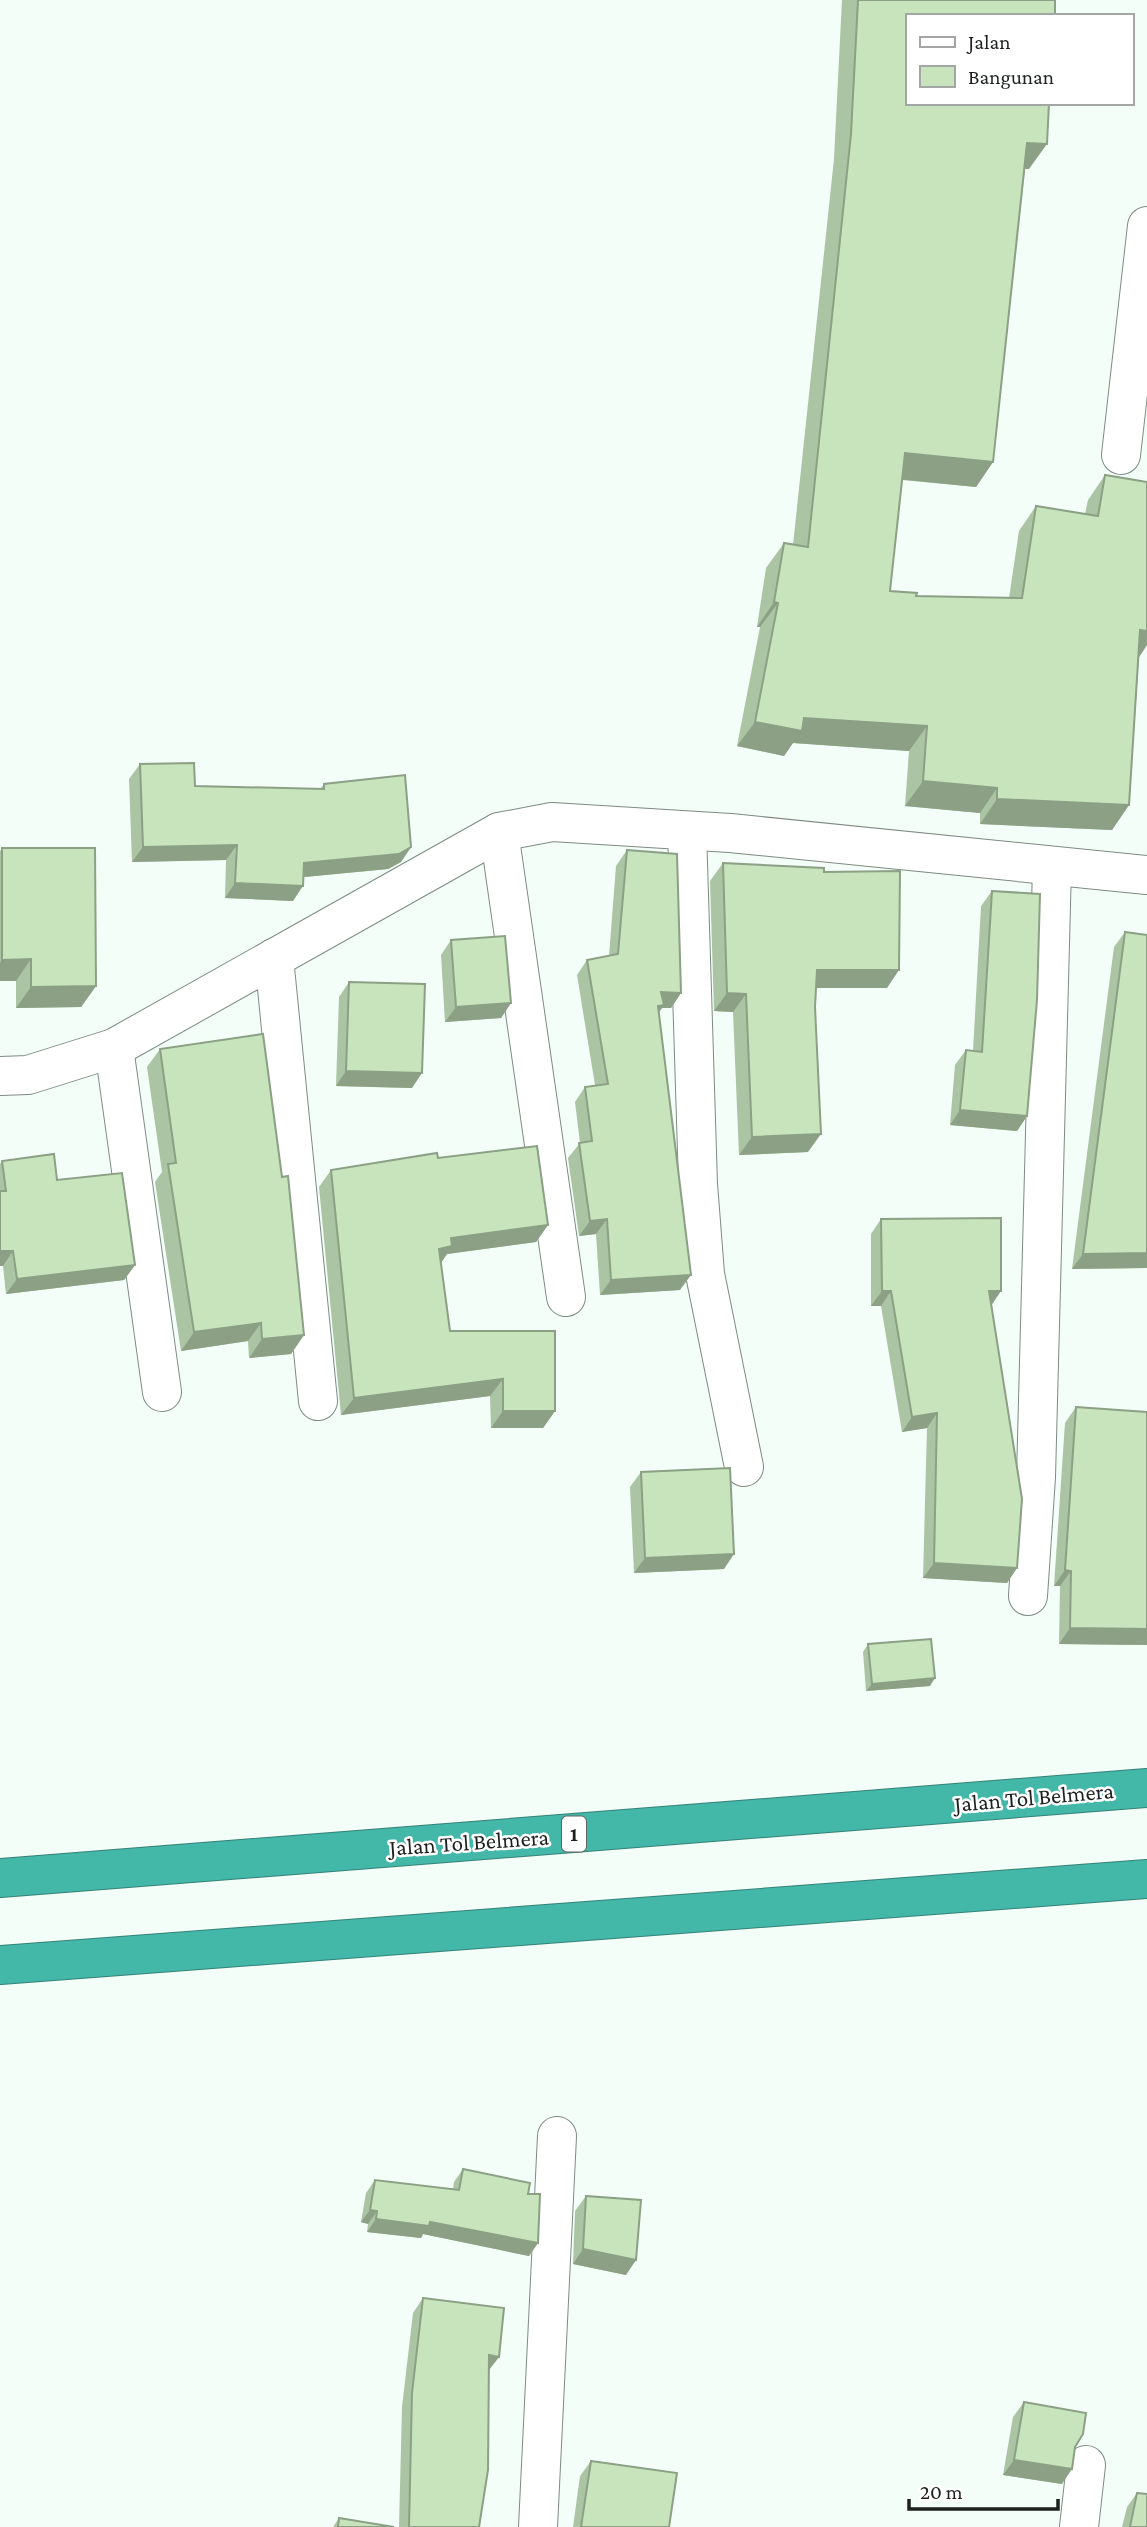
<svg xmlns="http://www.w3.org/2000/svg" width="1147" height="2527" font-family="'Crimson Pro',serif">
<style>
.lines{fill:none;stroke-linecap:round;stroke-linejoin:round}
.minor-casing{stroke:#7d8b83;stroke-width:40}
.highway-casing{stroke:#358278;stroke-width:40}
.minor{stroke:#fff;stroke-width:38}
.highway{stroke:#43b7a8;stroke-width:38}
.wall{fill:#abc4a3}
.shaded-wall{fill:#8ba084}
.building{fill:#c7e4bd;stroke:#8ba084;stroke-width:2}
.labels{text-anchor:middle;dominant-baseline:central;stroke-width:5;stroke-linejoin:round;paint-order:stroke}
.shield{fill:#fff;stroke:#606462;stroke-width:2}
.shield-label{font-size:21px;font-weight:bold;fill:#1c211e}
.street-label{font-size:23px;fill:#1c211e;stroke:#fff}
</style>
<rect width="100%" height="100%" fill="#f2fef7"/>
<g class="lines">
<g class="minor-casing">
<g id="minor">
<polyline points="1121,455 1147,226"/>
<polyline points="687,831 698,1184 705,1274 744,1467"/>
<polyline points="499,832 566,1297"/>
<polyline points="274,958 318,1401"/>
<polyline points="114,1048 162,1392"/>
<polyline points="0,1076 28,1075 114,1048 499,832 552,822 730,833 1147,875"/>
<polyline points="1028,1596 1036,1477 1052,867"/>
<polyline points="538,2527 557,2136"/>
<polyline points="1079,2527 1086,2465"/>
</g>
</g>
<g class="highway-casing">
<g id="highway">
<polyline points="0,1878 1147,1788"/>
<polyline points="0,1965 1147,1879"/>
</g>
</g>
<use href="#minor" class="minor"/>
<use href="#highway" class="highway"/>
</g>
<g class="wall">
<polygon points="842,0 1055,0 1029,169 1025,169 993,462 976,487 902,480 890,591 916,596 1009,598 1019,531 1036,506 1085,514 1088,500 1105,475 1147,482 1147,645 1139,657 1129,805 1112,830 980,824 980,813 905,806 909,751 793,743 784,756 737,746 760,627 757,627 766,568 784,543 793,545 834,159"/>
<polygon points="140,764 195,786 320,789 324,784 411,847 401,862 388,869 304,877 293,901 225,898 226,860 132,862 129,779"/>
<polygon points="2,848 96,986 81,1007 16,1008 16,981 0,981 0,851"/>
<polygon points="627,850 681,993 671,1008 662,1008 659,1012 680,1290 600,1295 596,1234 579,1236 568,1158 580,1143 575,1102 585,1087 595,1085 577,975 587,960 609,956 616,866"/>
<polygon points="723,863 824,872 887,988 816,988 808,1152 739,1155 733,1012 714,1011 710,881"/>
<polygon points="992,891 1027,1116 1017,1131 950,1125 955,1065 966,1050 973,1051 981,906"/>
<polygon points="1125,932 1147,1268 1072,1269 1114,947"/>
<polygon points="451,940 511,1003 501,1018 445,1022 441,955"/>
<polygon points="349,982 412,1088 336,1086 339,997"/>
<polygon points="160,1049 304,1335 291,1354 249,1358 248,1341 181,1351 155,1182 162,1172 147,1067"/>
<polygon points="438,1158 548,1225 536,1242 447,1254 441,1263 450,1331 555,1411 543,1428 491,1428 490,1396 341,1415 319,1187 331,1170"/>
<polygon points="2,1161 57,1180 135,1265 124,1280 6,1294 3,1266 0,1266 0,1164"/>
<polygon points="881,1219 992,1305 1017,1568 1007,1583 923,1578 927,1428 902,1432 881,1306 871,1306 871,1234"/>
<polygon points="1076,1407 1147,1412 1147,1645 1059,1644 1060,1586 1054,1586 1065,1423"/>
<polygon points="641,1472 724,1569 634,1573 630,1487"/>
<polygon points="868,1644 930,1686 866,1691 863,1652"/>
<polygon points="463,2169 528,2194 538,2243 529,2256 423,2234 421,2238 367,2232 368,2224 361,2222 366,2193 375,2180 453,2189 454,2182"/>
<polygon points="586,2196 626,2275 573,2264 575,2211"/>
<polygon points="423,2298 499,2357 489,2370 479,2527 399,2527 402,2407 413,2313"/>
<polygon points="1024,2402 1075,2447 1062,2484 1003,2475 1013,2417"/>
<polygon points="591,2461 669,2527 573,2527 580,2476"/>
<polygon points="1137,2493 1147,2527 1122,2527 1127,2507"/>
<polygon points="339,2518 394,2527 333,2527"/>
</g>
<g class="shaded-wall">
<polygon points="1027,143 1047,144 1029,169 1010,168"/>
<polygon points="905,453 993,462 976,487 887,478"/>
<polygon points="774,602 778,603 760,627 757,627"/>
<polygon points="1140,630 1147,631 1147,645 1139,657"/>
<polygon points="804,718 927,726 909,751 793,743 784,756 737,746 755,722"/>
<polygon points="923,781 997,788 980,813 905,806"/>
<polygon points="997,799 1129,805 1112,830 980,824"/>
<polygon points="237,845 226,860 132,862 143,847"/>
<polygon points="411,847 401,862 388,869 294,878 304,863"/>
<polygon points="235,883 303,886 293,901 225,898"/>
<polygon points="31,959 16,981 0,981 0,963 2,960"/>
<polygon points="817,970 899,970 887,988 805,988"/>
<polygon points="96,986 81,1007 16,1008 31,987"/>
<polygon points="661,992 681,993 671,1008 662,1008 653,1020"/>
<polygon points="727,993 746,994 733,1012 714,1011"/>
<polygon points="511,1003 501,1018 445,1022 456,1007"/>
<polygon points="346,1071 422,1073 412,1088 336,1086"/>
<polygon points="960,1110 1027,1116 1017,1131 950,1125"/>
<polygon points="821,1134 808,1152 739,1155 752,1137"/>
<polygon points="607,1219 596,1234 579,1236 590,1221"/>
<polygon points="548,1225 536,1242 447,1254 440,1264 439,1249 451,1238"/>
<polygon points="0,1251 13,1251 3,1266 0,1266"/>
<polygon points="1147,1253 1147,1268 1072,1269 1083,1254"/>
<polygon points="135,1265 124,1280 6,1294 17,1279"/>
<polygon points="691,1275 680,1290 600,1295 611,1280"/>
<polygon points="882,1291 891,1291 881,1306 871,1306"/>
<polygon points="989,1291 1001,1291 991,1306"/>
<polygon points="261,1323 248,1341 181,1351 194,1332"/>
<polygon points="304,1335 291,1354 249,1358 262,1339"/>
<polygon points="503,1379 490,1396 341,1415 354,1398"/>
<polygon points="503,1411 555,1411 543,1428 491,1428"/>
<polygon points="937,1413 927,1428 902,1432 912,1417"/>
<polygon points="734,1554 724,1569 634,1573 645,1558"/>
<polygon points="934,1563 1017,1568 1007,1583 923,1578"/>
<polygon points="1065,1570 1071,1571 1060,1586 1054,1586"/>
<polygon points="1070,1628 1147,1629 1147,1645 1059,1644"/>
<polygon points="935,1678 930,1686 866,1691 872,1684"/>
<polygon points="370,2210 377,2211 368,2224 361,2222"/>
<polygon points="376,2219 430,2222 538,2243 529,2256 423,2234 421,2238 367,2232"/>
<polygon points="583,2249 636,2260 626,2275 573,2264"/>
<polygon points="489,2355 499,2357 488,2371"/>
<polygon points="1014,2460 1072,2469 1062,2484 1003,2475"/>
</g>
<g class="building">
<polygon points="858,0 1055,0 1055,16 907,16 907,103 1049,103 1047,144 1027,143 993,462 905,453 890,591 917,593 916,596 1022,598 1036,506 1098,516 1105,475 1147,482 1147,631 1140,630 1129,805 997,799 997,788 923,781 927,726 804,718 802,731 755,722 778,603 774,602 784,543 808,547 851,134"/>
<polygon points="194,763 195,786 324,789 324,784 405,775 411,847 399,854 304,863 303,886 235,883 237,845 143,847 140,764"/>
<polygon points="2,848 95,848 96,986 31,987 31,959 2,960"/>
<polygon points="627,850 677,854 681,993 661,992 664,1005 658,1006 691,1275 611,1280 607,1219 590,1221 579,1143 592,1141 585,1087 608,1084 587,960 618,954"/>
<polygon points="723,863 824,868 824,872 900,871 899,970 817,970 815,1007 821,1134 752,1137 746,994 727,993"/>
<polygon points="992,891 1040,894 1037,1000 1027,1116 960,1110 966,1050 982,1052"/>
<polygon points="1125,932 1147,935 1147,1253 1083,1254"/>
<polygon points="505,936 511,1003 456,1007 451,940"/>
<polygon points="349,982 425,984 422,1073 346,1071"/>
<polygon points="263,1034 282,1177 288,1176 304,1335 262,1339 261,1323 194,1332 168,1164 176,1163 160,1049"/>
<polygon points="537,1146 548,1225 451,1238 452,1246 439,1249 450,1331 555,1331 555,1411 503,1411 503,1379 354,1398 331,1170 437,1153 438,1158"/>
<polygon points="54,1154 57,1180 122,1173 135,1265 17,1279 13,1251 0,1251 0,1191 6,1191 2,1161"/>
<polygon points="1001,1218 1001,1291 989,1291 1022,1499 1017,1568 934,1563 937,1413 912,1417 891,1291 882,1291 881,1219"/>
<polygon points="1076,1407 1147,1412 1147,1629 1070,1628 1071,1571 1065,1570"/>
<polygon points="730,1468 734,1554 645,1558 641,1472"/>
<polygon points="931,1639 935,1678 872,1684 868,1644"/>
<polygon points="463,2169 530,2183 528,2194 540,2194 538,2243 430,2222 429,2226 376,2219 377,2211 370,2210 375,2180 459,2190"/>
<polygon points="586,2196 641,2200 636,2260 583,2249"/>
<polygon points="423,2298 504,2308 499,2357 489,2355 488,2470 479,2527 409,2527 412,2393"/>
<polygon points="1024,2402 1086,2413 1083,2434 1075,2447 1072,2469 1014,2460"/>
<polygon points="591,2461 677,2473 669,2527 581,2527"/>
<polygon points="1137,2493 1147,2494 1147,2527 1130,2527"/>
<polygon points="339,2518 394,2527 338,2527"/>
</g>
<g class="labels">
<rect class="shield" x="562" y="1816.5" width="24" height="35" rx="5"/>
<g class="shield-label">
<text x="574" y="1834">1</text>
</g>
<g class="street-label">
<text transform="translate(1034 1797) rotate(-5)">Jalan Tol Belmera</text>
<text transform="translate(469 1842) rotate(-4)">Jalan Tol Belmera</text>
</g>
</g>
<rect x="906" y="14" width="228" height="91" fill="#ffffff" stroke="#a4a6a5" stroke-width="2"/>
<rect x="920" y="37" width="35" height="10" fill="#ffffff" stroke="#a4a6a5" stroke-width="2"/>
<text x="968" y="49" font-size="21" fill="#1c211e">Jalan</text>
<rect x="920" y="66" width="35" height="21" fill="#c7e4bd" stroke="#a4a6a5" stroke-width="2"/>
<text x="968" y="84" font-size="21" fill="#1c211e">Bangunan</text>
<path d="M909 2499v10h149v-10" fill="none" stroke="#1c211e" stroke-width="3.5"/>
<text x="920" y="2499" font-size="21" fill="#1c211e" stroke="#ffffff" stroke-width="5" paint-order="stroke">20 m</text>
</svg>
